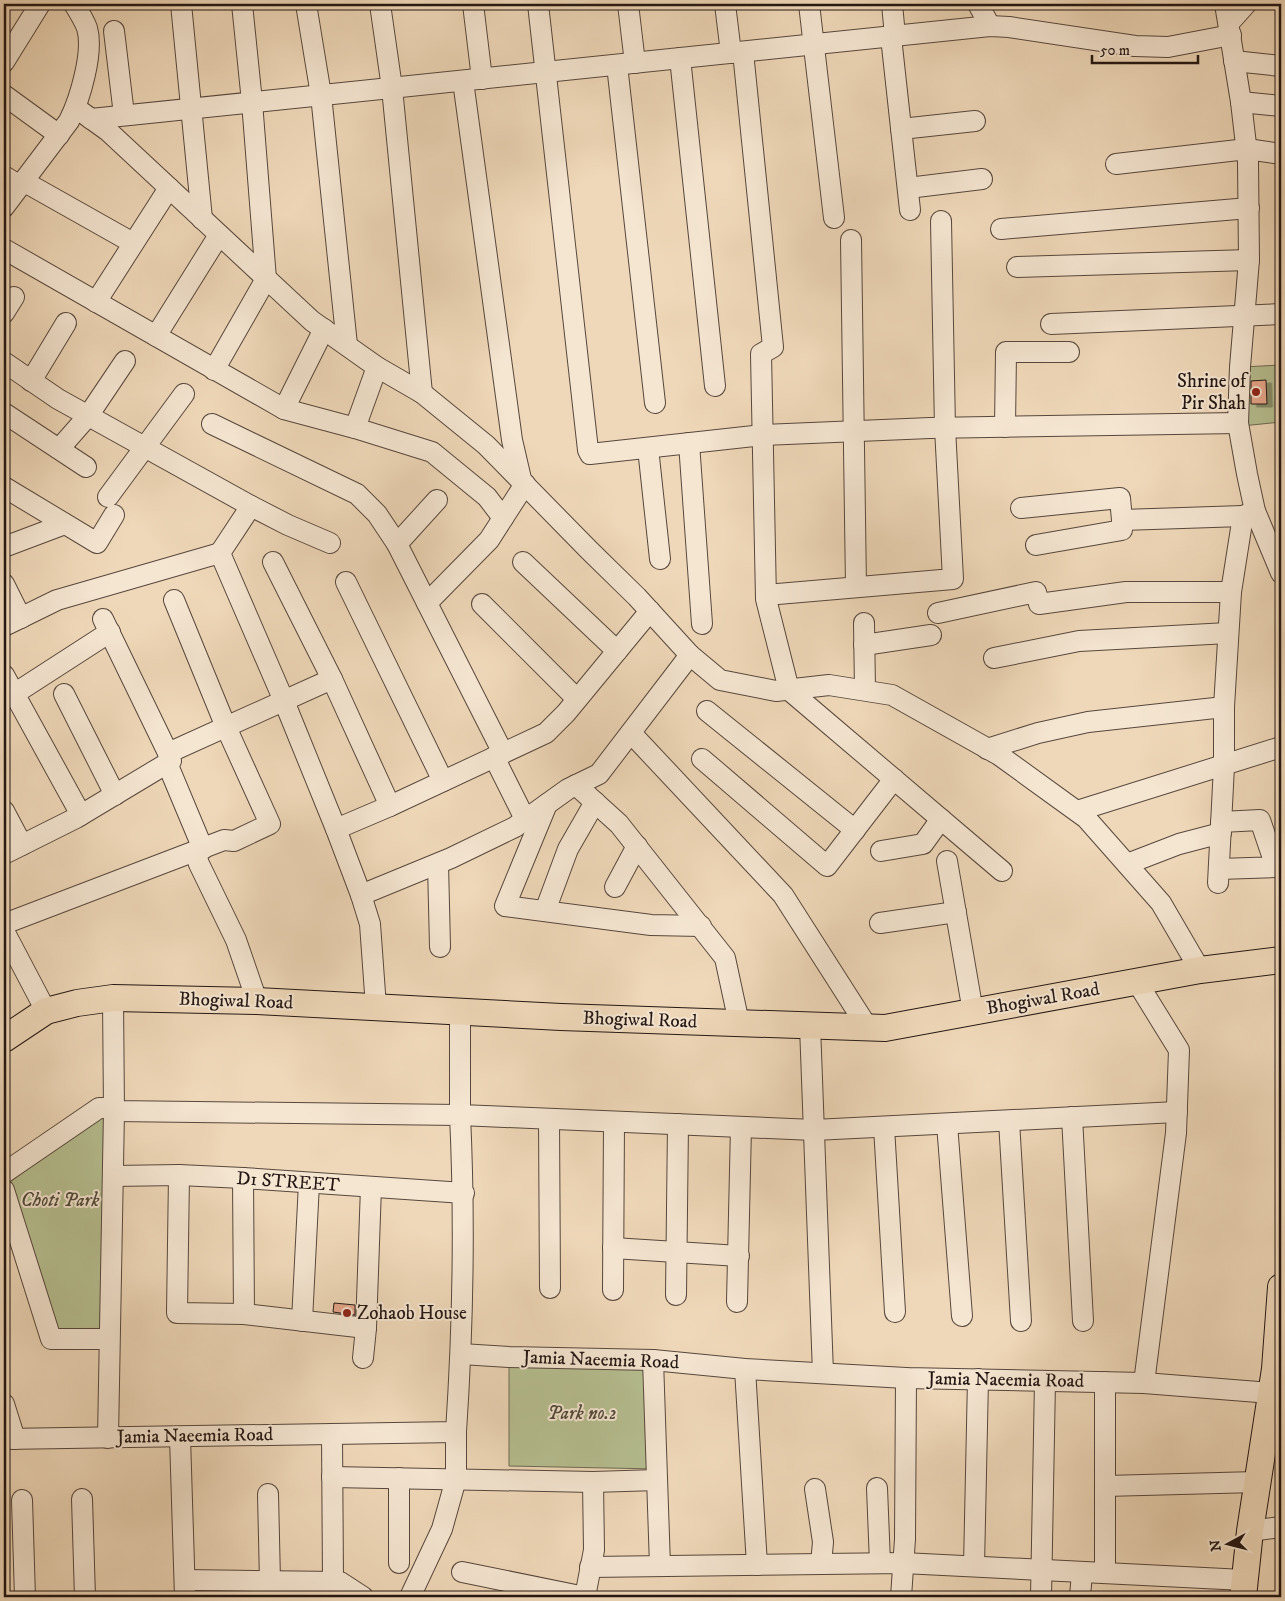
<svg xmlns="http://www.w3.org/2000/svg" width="1285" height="1601" font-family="'IM FELL DW Pica',serif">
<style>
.green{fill:#b6bf91;stroke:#6d6b52}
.building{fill:#e7a78c;stroke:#241713;filter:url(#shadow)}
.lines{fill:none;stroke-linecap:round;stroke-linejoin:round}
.minor-casing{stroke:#57473c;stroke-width:22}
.major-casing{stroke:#241713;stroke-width:28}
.minor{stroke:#f5e6d2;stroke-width:20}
.major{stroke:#efd8b9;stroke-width:26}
.poi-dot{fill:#8f2418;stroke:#f5e6d2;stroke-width:2}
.labels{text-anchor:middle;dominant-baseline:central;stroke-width:4;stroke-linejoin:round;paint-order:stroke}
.poi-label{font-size:19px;fill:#241713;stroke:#f5e6d2;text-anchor:end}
.street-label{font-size:19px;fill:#241713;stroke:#f5e6d2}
.park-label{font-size:19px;font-style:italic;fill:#504939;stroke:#f5e6d2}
</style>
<defs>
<filter id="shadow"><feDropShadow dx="5.5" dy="3" stdDeviation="0" flood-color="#0004"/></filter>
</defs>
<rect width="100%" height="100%" fill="#efd8b9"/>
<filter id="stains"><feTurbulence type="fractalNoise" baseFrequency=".004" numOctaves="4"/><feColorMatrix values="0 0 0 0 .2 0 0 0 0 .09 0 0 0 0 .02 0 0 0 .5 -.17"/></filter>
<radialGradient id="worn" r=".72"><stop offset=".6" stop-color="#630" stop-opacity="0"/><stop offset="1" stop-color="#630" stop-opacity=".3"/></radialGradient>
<g class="green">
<polygon points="1281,365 1281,422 1242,426 1242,367"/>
<polygon points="104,1114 102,1329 58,1329 7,1184"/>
<polygon points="509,1357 653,1360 657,1469 509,1466"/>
</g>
<g class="building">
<polygon points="1266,380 1267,404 1251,404 1251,381"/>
<polygon points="334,1303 355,1305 355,1315 333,1312"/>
</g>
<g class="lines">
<g class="minor-casing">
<g id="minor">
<polyline points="181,4 202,219"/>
<polyline points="306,4 321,95 347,345"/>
<polyline points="380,4 392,88 422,393"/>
<polyline points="473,4 482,79"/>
<polyline points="538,4 588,450 590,454 763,435 930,428 1238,423"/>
<polyline points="628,4 635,63"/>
<polyline points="725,4 731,53"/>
<polyline points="809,4 834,218"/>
<polyline points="892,4 895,36"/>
<polyline points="978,4 990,26"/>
<polyline points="1225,4 1241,102 1248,162 1249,260 1240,367 1238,423 1247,474 1255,511 1281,573"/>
<polyline points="1229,23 1246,4"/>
<polyline points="114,31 124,115"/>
<polyline points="891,37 910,210"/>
<polyline points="743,52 773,347 761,354 766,599 789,690 1002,871"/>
<polyline points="680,58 715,386"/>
<polyline points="1234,61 1281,66"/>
<polyline points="4,62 40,4"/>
<polyline points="617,65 655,403"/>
<polyline points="463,81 512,440 521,479"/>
<polyline points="4,95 59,135"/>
<polyline points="1241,102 1281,106"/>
<polyline points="76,108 108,131 312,321 377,367 422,393 486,445 589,550 637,597 690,655 720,680 776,691 829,685 892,695 999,755 1086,818 1161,903 1200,970"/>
<polyline points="91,119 990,26 1009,27 1135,46 1168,47 1231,35"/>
<polyline points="901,129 975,121"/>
<polyline points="1116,164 1247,149 1281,154"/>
<polyline points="4,176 20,186"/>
<polyline points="23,181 133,243"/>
<polyline points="908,188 982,179"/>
<path d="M4 207 69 121C80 99 94 52 87 28 84 20 79 12 74 4"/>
<polyline points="1001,229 1249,208"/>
<polyline points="851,240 856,587"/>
<polyline points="4,249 284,409 355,428 432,452 487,497 503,518"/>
<polyline points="1017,267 1249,260"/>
<polyline points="96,302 169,188"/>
<polyline points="4,313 14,297"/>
<polyline points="1051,324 1281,314"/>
<polyline points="156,336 219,235"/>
<polyline points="4,362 58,399 251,506"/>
<polyline points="214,370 266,279 252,102 242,4"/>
<polyline points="31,381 66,323"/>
<polyline points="284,409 324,329"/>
<polyline points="4,413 86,467"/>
<polyline points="212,424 357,494 377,514 397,544 503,753"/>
<polyline points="1005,427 1006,352 1069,352"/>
<polyline points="355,428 377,367"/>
<polyline points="689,443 702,624"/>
<polyline points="648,448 660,559"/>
<polyline points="59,449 88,416 125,361"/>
<polyline points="4,487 97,543 114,515"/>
<polyline points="108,497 184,394"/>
<polyline points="1021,508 1120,498 1122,520 1243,516"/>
<polyline points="330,543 288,525 251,506 220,553 284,701 336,829 361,895 370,924 376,1007"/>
<polyline points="397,544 437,500"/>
<polyline points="1036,545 1122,530 1122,520"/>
<polyline points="4,547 65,524"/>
<polyline points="273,562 332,679 390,806"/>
<polyline points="523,562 617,651"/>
<polyline points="346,582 443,781"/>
<polyline points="4,584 21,618"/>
<polyline points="766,595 953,579 945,428 941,221"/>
<polyline points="427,603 489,540 525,484"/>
<polyline points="482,604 577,699"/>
<polyline points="938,613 1036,592 1039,604 1126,592 1231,592"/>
<polyline points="103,619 168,753"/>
<polyline points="864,623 865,690"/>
<polyline points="4,626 57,600 220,553"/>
<polyline points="864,645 931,635"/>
<polyline points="994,658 1079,641 1228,633"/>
<polyline points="4,675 81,815"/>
<polyline points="14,694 110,632"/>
<polyline points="64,694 115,795"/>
<polyline points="707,711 855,830"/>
<polyline points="631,733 783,895 868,1028"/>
<polyline points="987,749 1038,733 1088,722 1224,707"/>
<polyline points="494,757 525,819"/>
<polyline points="702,759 827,866 894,779"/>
<polyline points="167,763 203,849"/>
<polyline points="576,785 619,824 725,958 739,1023"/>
<polyline points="547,804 505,906 651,925 701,926"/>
<polyline points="4,811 22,845"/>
<polyline points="1077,811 1281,747"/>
<polyline points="336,829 390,806 546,733 566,713 650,611"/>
<polyline points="881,851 923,844 941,819"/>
<polyline points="195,852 199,864 236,940 257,1001"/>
<polyline points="4,854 76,818 171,761 168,753 332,679"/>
<polyline points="947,861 973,1012"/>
<polyline points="438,864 440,947"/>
<polyline points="1127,864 1179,844 1221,833"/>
<polyline points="1219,869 1276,867 1260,820 1221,822"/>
<polyline points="1218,883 1224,766 1224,707 1231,592 1243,516 1255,511"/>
<polyline points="615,887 637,846"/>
<polyline points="361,895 451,858 515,827 568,789 599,774 690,655"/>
<polyline points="545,911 568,849 595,802"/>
<polyline points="880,923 956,912"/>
<polyline points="4,924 224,840 234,841 270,824 226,727 174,600"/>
<polyline points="4,931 46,1011"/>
<polyline points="1137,982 1179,1050 1176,1133 1144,1383"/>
<polyline points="460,1011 460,1115 814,1130 1177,1112"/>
<polyline points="810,1026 823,1373"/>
<polyline points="1072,1117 1083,1321"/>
<polyline points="549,1119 550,1288"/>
<polyline points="1009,1121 1021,1321"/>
<polyline points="947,1124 962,1316"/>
<polyline points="884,1127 895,1312"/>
<polyline points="4,1173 99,1108 113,1108"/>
<polyline points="179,1175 177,1313 244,1314 366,1328"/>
<polyline points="113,1176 179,1175 243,1178 464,1193"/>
<polyline points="243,1178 244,1314"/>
<polyline points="4,1190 51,1339 109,1339"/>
<polyline points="613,1248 739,1256"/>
<polyline points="613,1290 614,1122"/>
<polyline points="676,1295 678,1124"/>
<polyline points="737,1302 741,1127"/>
<polyline points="302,1321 309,1183"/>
<polyline points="461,1354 509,1357 653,1360 745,1369 906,1378 1144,1383 1271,1393"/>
<polyline points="363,1358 366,1328 371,1187"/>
<polyline points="653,1360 660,1566"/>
<polyline points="745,1369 757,1565"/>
<polyline points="1105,1382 1105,1573"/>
<polyline points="4,1404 15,1439"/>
<polyline points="332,1434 333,1582"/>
<polyline points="180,1437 185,1597"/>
<polyline points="108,1438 114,1111"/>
<path d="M4 1439 456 1432C463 1327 465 1221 460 1115L114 1111 113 998"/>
<polyline points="332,1477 593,1482 657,1480"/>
<polyline points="399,1478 399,1563"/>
<polyline points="1105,1486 1257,1482"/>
<polyline points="877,1488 880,1563"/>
<polyline points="815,1489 823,1542 821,1564"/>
<polyline points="268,1494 270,1581"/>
<polyline points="82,1499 85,1597"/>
<polyline points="22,1500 25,1597"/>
<polyline points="1250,1531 1281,1527"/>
<polyline points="974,1566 978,1379"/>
<polyline points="590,1567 903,1563 1244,1580"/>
<polyline points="462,1572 585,1597"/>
<polyline points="185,1580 340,1582 363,1597"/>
<polyline points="410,1597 442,1529 456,1479 456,1432"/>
<polyline points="585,1597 594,1550 593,1482"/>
<polyline points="901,1597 905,1539 906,1378"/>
<polyline points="1041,1597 1045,1381"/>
<polyline points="1080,1597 1082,1572"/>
</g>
</g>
<g class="major-casing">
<g id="major">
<polyline points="4,1039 46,1011 77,1003 113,998 257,1001 561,1017 885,1028 1200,970 1281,960"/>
<polyline points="1243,1597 1250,1531 1275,1369 1281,1287"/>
</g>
</g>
<use href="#minor" class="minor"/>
<use href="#major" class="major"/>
</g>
<g class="poi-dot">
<circle cx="1256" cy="392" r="5"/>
<circle cx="347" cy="1313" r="5"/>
</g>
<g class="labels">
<g class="poi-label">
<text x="1246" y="381">Shrine of<tspan x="1246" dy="22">Pir Shah</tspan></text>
<text x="357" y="1313" text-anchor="start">Zohaob House</text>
</g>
<g class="street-label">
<text transform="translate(1043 999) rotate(-10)">Bhogiwal Road</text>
<text transform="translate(236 1001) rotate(2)">Bhogiwal Road</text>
<text transform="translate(640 1020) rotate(2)">Bhogiwal Road</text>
<text transform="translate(288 1182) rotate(4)">D1 STREET</text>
<text transform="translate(601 1360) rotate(2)">Jamia Naeemia Road</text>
<text transform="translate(1006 1380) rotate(1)">Jamia Naeemia Road</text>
<text transform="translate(195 1436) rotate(-1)">Jamia Naeemia Road</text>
</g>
<g class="park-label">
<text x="60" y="1200">Choti Park</text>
<text x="582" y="1413">Park no.2</text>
</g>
</g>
<rect width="1285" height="1601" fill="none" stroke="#efd8b9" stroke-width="20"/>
<rect x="5" y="5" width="1275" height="1591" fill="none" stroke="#241713" stroke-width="2.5"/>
<rect x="10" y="10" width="1265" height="1581" fill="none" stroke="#241713"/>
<g transform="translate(1228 1544) rotate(263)" stroke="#f5e6d2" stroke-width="4" paint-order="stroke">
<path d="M0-4L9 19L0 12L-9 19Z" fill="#241713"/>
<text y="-8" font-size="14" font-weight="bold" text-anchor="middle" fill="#241713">N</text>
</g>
<path d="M1092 55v8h106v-8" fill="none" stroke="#241713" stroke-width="2.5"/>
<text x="1100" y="55" font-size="15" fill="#241713" stroke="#f5e6d2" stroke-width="4" paint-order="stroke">50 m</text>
<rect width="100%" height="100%" filter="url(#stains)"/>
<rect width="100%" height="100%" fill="url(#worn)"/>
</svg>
